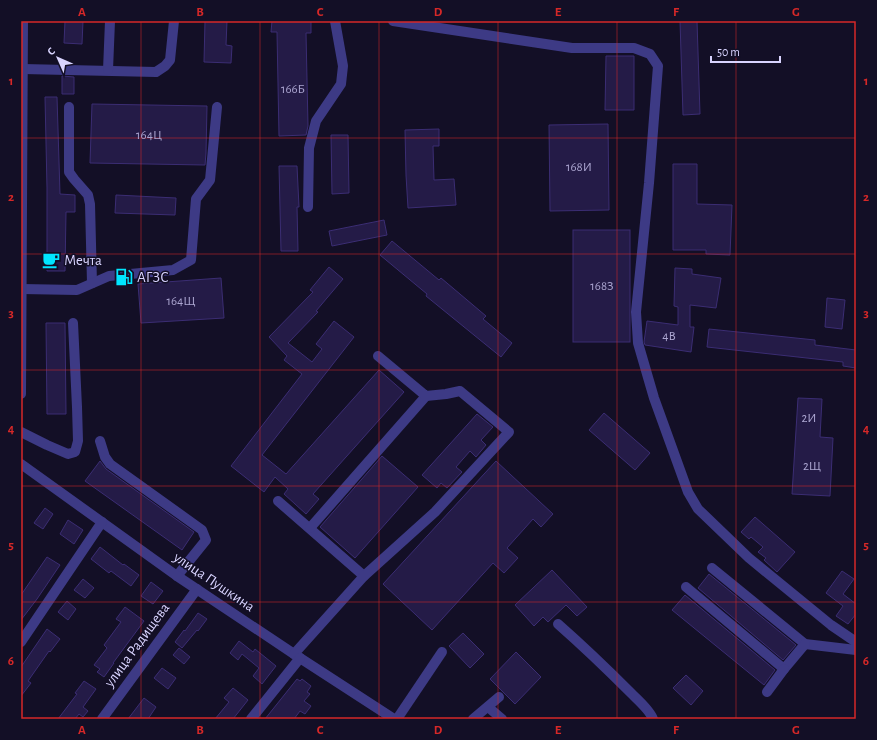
<svg xmlns="http://www.w3.org/2000/svg" width="877" height="740" font-family="'Alegreya Sans',sans-serif">
<style>
.building{fill:#241b47;stroke:#3b2d73}
.lines{fill:none;stroke-linecap:round;stroke-linejoin:round}
.minor{stroke:#3d3a85;stroke-width:10}
.grid{fill:none;stroke:#d62828;stroke-width:1;stroke-opacity:0.55}
.labels{text-anchor:middle;dominant-baseline:central;stroke-width:3;stroke-linejoin:round;paint-order:stroke}
.number-label{font-size:13px;fill:#aca6d1}
.poi-label{font-size:15px;fill:#d9d4ff;stroke:#130f26;text-anchor:start}
.street-label{font-size:15px;fill:#d9d4ff;stroke:#130f26}
.neatline{fill:none;stroke:#d62828;stroke-width:1.5}
.grid-label{font-size:13px;text-anchor:middle;font-weight:bold;fill:#d62828}
</style>
<rect width="100%" height="100%" fill="#130f26"/>
<g class="building">
<polygon points="65,21 83,21 82,44 64,43"/>
<polygon points="205,21 227,21 226,45 232,46 231,63 204,62"/>
<polygon points="272,21 311,21 311,33 306,33 308,126 306,135 279,136 277,32 271,32"/>
<polygon points="680,21 697,21 700,114 683,115"/>
<polygon points="606,56 634,56 634,110 605,110"/>
<polygon points="62,76 74,77 74,94 62,94"/>
<polygon points="45,97 57,97 60,194 75,195 75,212 66,212 65,271 47,271 47,188"/>
<polygon points="92,104 207,106 206,153 205,165 90,163"/>
<polygon points="608,124 609,210 550,211 549,125"/>
<polygon points="439,129 439,146 433,146 434,180 454,179 456,205 408,208 406,175 405,130"/>
<polygon points="331,135 348,135 349,193 332,194"/>
<polygon points="673,164 697,164 697,204 732,205 730,255 706,254 706,250 673,250"/>
<polygon points="279,166 297,166 299,207 297,207 298,251 281,251"/>
<polygon points="116,195 176,198 175,215 115,213"/>
<polygon points="384,220 387,235 332,246 329,231"/>
<rect x="573" y="230" width="57" height="112"/>
<polygon points="392,241 439,280 441,278 486,316 483,319 512,343 501,357 426,296 427,294 380,255"/>
<polygon points="329,267 343,279 316,311 318,312 288,343 312,362 322,349 316,344 334,321 354,337 262,455 286,474 379,370 404,392 313,494 319,499 306,514 284,494 288,489 275,477 264,492 231,466 302,374 284,360 287,356 269,337 313,292 310,290"/>
<polygon points="675,268 692,269 692,274 721,278 716,308 690,305 690,327 694,327 691,352 645,345 644,342 647,321 678,325 678,307 674,306"/>
<polygon points="221,278 224,318 141,323 138,284"/>
<polygon points="827,298 845,300 842,329 825,327"/>
<polygon points="46,323 65,323 66,414 47,414"/>
<polygon points="709,329 815,340 815,345 856,350 856,368 843,366 843,362 707,347"/>
<polygon points="798,398 822,399 820,437 833,438 830,496 792,494"/>
<polygon points="604,413 650,453 635,470 589,430"/>
<polygon points="477,414 493,427 481,440 486,445 476,457 470,451 456,467 462,472 447,488 441,483 437,488 422,475"/>
<polygon points="382,456 418,487 355,558 320,527"/>
<polygon points="100,461 106,469 194,532 182,550 85,481"/>
<polygon points="496,461 553,514 541,527 533,519 507,548 518,558 504,573 493,563 432,630 383,584"/>
<polygon points="45,508 53,514 43,529 34,523"/>
<polygon points="755,517 795,552 777,572 764,560 766,558 758,552 763,547 751,537 749,539 741,532"/>
<polygon points="68,520 83,530 74,544 60,534"/>
<polygon points="100,547 123,565 124,564 139,575 131,586 111,571 109,573 91,559"/>
<polygon points="47,557 60,565 37,599 21,620 21,595"/>
<polygon points="552,570 587,607 577,616 566,605 548,622 543,617 534,626 515,605"/>
<polygon points="842,571 854,579 843,594 856,604 856,614 848,624 836,616 843,606 826,593"/>
<polygon points="709,574 796,645 783,660 698,588"/>
<polygon points="83,579 94,588 85,598 74,590"/>
<polygon points="151,582 163,591 153,604 141,596"/>
<polygon points="685,595 775,670 764,685 672,610"/>
<polygon points="67,601 76,609 68,620 58,612"/>
<polygon points="125,607 144,621 113,663 114,663 104,677 97,672 100,669 94,665 107,648 104,645 121,622 116,619"/>
<polygon points="198,613 207,619 198,631 197,630 182,648 175,642 184,630 185,631"/>
<polygon points="47,629 60,639 50,652 49,651 28,681 31,683 21,696 21,667"/>
<polygon points="463,633 484,654 470,668 449,646"/>
<polygon points="239,641 253,652 255,649 276,666 262,684 253,676 259,668 242,654 238,660 230,653"/>
<polygon points="179,648 190,657 184,664 173,655"/>
<polygon points="516,652 541,677 515,704 490,679"/>
<polygon points="162,668 176,678 168,689 154,678"/>
<polygon points="686,675 703,691 691,705 673,688"/>
<polygon points="297,679 300,681 302,679 311,686 307,692 310,694 304,701 311,706 305,714 300,711 294,719 265,719"/>
<polygon points="84,681 96,689 83,707 88,711 83,717 79,714 75,719 58,719 77,694 75,693"/>
<polygon points="233,688 248,700 233,719 215,719 229,702 224,698"/>
<polygon points="144,698 156,707 148,719 128,719"/>
</g>
<g class="lines">
<g class="minor">
<polyline points="393,21 572,48 634,48 650,54 658,66 649,183 636,312 638,343 654,398 688,492 698,509 749,558 831,625 856,642"/>
<polyline points="23,69 156,72 165,66 170,60 174,21"/>
<polyline points="108,70 110,21"/>
<polyline points="69,107 69,172 74,179 88,195 90,204 92,283"/>
<polyline points="308,207 309,148 316,121 341,84 343,66 335,21"/>
<polyline points="22,289 77,290 109,276 173,270 191,260 196,199 210,180 217,107"/>
<polyline points="21,394 23,21"/>
<polyline points="21,432 47,445 68,454 75,452 78,441 77,407 73,323"/>
<polyline points="100,441 105,457 110,464 202,530 206,540 177,576"/>
<polyline points="21,464 177,576 300,658 394,719"/>
<polyline points="278,501 364,576"/>
<polyline points="310,528 426,396"/>
<polyline points="712,568 805,644 856,650"/>
<polyline points="686,587 784,669 805,644"/>
<path d="M558 624C583 646 607 669 631 693 638 700 650 710 653 719"/>
<polyline points="21,642 102,522"/>
<polyline points="294,654 364,576 435,512 509,432 460,391 446,394 426,396 378,356"/>
<polyline points="767,692 784,669"/>
<polyline points="488,707 502,719"/>
<polyline points="102,719 197,589"/>
<polyline points="251,719 300,658"/>
<polyline points="397,719 442,652"/>
<polyline points="473,719 499,697"/>
</g>
</g>
<path class="grid" d="M141 21V719M260 21V719M379 21V719M498 21V719M617 21V719M736 21V719M21 138H856M21 254H856M21 370H856M21 486H856M21 602H856"/>
<defs>
<g id="cafe-bare" transform="scale(1.38)"><path d="M-5.5-4.5H6V0H3Q3 3.5 0 3.5H-2.5Q-5.5 3.5-5.5 0ZM3-3.2v2h1.7v-2ZM-6 4.5H4V6H-6Z" fill="#00e5ff" stroke="#130f26" stroke-width="2.5" paint-order="stroke"/></g>
<g id="fuel-bare" transform="scale(1.38)"><path d="M-5.5-6h7V0h2V4h1.3V-2.5L3-4.5l.8-.8L6-3V5H2.5V1h-1V6h-7ZM-4.2-4.7v3.2H.2V-4.7Z" fill="#00e5ff" stroke="#130f26" stroke-width="2.5" paint-order="stroke"/></g>
</defs>
<g fill-rule="evenodd">
<use href="#cafe-bare" x="51" y="260"/>
<use href="#fuel-bare" x="124" y="277"/>
</g>
<g class="labels">
<g class="number-label">
<text x="293" y="89">166Б</text>
<text x="149" y="135">164Ц</text>
<text x="579" y="167">168И</text>
<text x="602" y="286">168З</text>
<text x="181" y="301">164Щ</text>
<text x="669" y="336">4В</text>
<text x="809" y="418">2И</text>
<text x="812" y="466">2Щ</text>
</g>
<g class="poi-label">
<text x="64" y="260">Мечта</text>
<text x="137" y="277">АГЗС</text>
</g>
<g class="street-label">
<text transform="translate(214 582) rotate(34)">улица Пушкина</text>
<text transform="translate(137 645) rotate(-54)">улица Радищева</text>
</g>
</g>
<rect width="877" height="740" fill="none" stroke="#130f26" stroke-width="44"/>
<g transform="translate(58 58) rotate(315)" stroke="#130f26" stroke-width="3" paint-order="stroke">
<path d="M0-3L7 15L0 10L-7 15Z" fill="#d9d4ff"/>
<text y="-6" font-size="11" font-weight="bold" text-anchor="middle" fill="#d9d4ff">С</text>
</g>
<path d="M711 56v6h69v-6" fill="none" stroke="#d9d4ff" stroke-width="2"/>
<text x="717" y="56" font-size="12" fill="#d9d4ff" stroke="#130f26" stroke-width="3" paint-order="stroke">50 m</text>
<rect x="22" y="22" width="833" height="696" class="neatline"/>
<g class="grid-label">
<text x="82" y="16">A</text>
<text x="200" y="16">B</text>
<text x="320" y="16">C</text>
<text x="438" y="16">D</text>
<text x="558" y="16">E</text>
<text x="676" y="16">F</text>
<text x="796" y="16">G</text>
<text x="11" y="85">1</text>
<text x="866" y="85">1</text>
<text x="11" y="201">2</text>
<text x="866" y="201">2</text>
<text x="11" y="317">3</text>
<text x="866" y="317">3</text>
<text x="11" y="433">4</text>
<text x="866" y="433">4</text>
<text x="11" y="549">5</text>
<text x="866" y="549">5</text>
<text x="11" y="665">6</text>
<text x="866" y="665">6</text>
<text x="82" y="734">A</text>
<text x="200" y="734">B</text>
<text x="320" y="734">C</text>
<text x="438" y="734">D</text>
<text x="558" y="734">E</text>
<text x="676" y="734">F</text>
<text x="796" y="734">G</text>
</g>
</svg>
